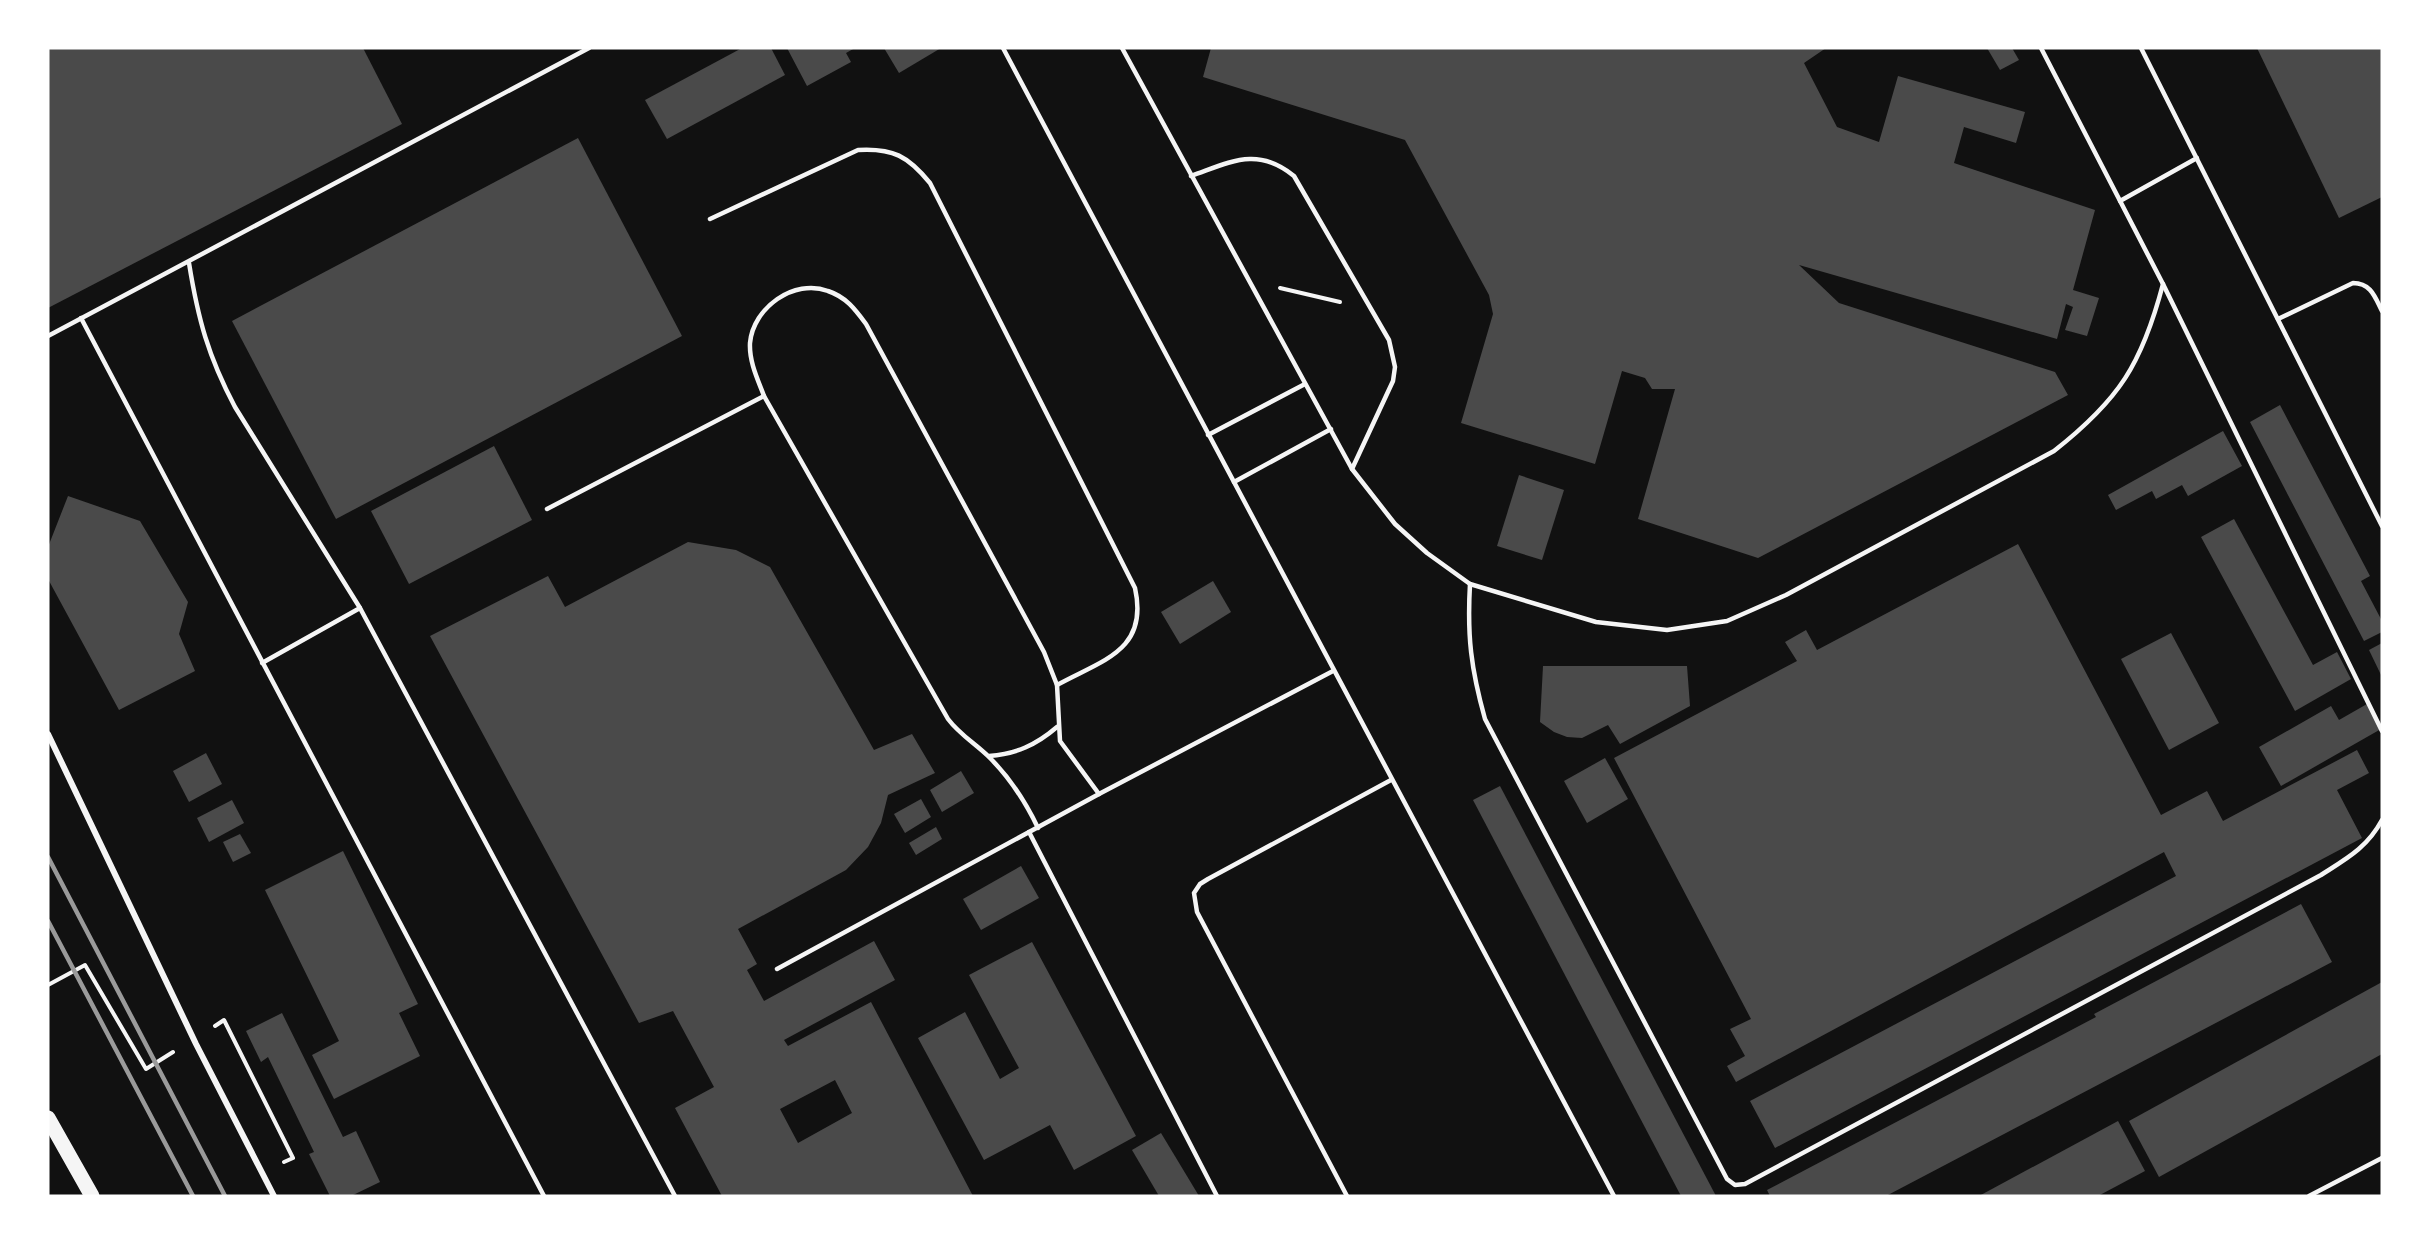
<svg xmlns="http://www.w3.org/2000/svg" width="2430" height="1244" font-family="'PT Sans',sans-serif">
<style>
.building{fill:#4a4a4a;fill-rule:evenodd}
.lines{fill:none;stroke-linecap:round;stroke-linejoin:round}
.path{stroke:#f5f5f5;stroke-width:4}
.service{stroke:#f5f5f5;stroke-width:4.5}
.minor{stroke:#f5f5f5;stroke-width:6}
.primary{stroke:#f5f5f5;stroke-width:15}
.rail{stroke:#9a9a9a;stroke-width:4.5}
</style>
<rect width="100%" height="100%" fill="#111"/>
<g class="building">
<polygon points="48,48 363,48 402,124 48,308"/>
<polygon points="742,48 771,48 785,75 667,139 645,100"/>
<polygon points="787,48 855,48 846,53 851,62 807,86"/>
<polygon points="884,48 941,48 899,73"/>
<polygon points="1211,48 1826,48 1804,63 1837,127 1879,142 1898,76 2025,112 2016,143 1964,127 1954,163 2095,210 2073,290 2099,298 2087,336 2065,330 2073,307 2066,304 2057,339 1799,265 1839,303 2055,372 2068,395 1758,558 1638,519 1675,389 1652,389 1645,378 1622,371 1595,464 1461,423 1493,314 1489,295 1405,140 1203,77"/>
<polygon points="1987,48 2012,48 2019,60 2000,70"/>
<polygon points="2257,48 2382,48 2382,197 2339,218"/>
<polygon points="578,138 682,336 336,519 232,321"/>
<polygon points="2280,405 2370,576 2361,581 2382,621 2382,632 2364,641 2250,422"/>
<polygon points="2223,431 2242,466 2188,496 2182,485 2156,499 2152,491 2116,510 2108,495"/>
<polygon points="494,446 532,520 409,584 371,511"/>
<polygon points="1519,475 1564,490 1542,560 1497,546"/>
<polygon points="68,496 140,521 188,602 179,634 195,671 119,710 48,579 48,547"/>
<polygon points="2234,519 2313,665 2337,652 2351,679 2295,711 2201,537"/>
<path d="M688 542 736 550 770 567 874 750 912 734 935 773 888 795 881 823 868 847 846 870 738 929 757 964 747 970 764 1001 874 941 895 980 784 1040 788 1046 871 1002 973 1196H722L675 1108 714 1087 673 1011 639 1023 430 636 548 576 565 607ZM835 1080 852 1113 798 1143 780 1109Z"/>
<polygon points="2018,544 2161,815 2207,791 2223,821 2357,750 2369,773 2337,790 2362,838 1775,1148 1750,1101 2176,876 2164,852 1736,1082 1727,1066 1745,1056 1730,1029 1751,1019 1614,758 1797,661 1785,642 1806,630 1817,650"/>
<polygon points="1213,581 1231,612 1180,644 1161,612"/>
<polygon points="2171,633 2219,723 2169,750 2121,659"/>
<polygon points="2382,643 2382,677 2369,650"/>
<polygon points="1543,666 1687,666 1690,706 1620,744 1608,725 1582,738 1567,737 1554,732 1540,722"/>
<polygon points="2367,704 2381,729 2281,786 2259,747 2331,706 2339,720"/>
<polygon points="206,753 222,784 189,802 173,771"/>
<polygon points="1605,758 1628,799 1587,823 1564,781"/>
<polygon points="961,771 974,793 942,812 930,790"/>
<polygon points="1500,786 1716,1196 1681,1196 1473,800"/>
<polygon points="921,799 931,817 905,833 894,814"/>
<polygon points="232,800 244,823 209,842 197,818"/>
<polygon points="936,827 942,839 916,855 909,843"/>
<polygon points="240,834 251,853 233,862 223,842"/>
<polygon points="343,851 418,1004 399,1013 420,1056 334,1099 312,1055 339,1041 265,890"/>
<polygon points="1021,866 1039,898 981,930 963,899"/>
<polygon points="2301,904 2332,962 1886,1196 1770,1196 1767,1190 2096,1017 2094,1014"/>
<polygon points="1032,942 1136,1136 1074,1170 1050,1125 984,1160 918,1038 965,1012 1000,1079 1019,1068 969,975"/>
<polygon points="2382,982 2382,1054 2159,1177 2129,1121"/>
<polygon points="282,1013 343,1137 356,1131 380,1182 351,1196 330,1196 309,1154 314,1152 268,1057 261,1062 246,1031"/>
<polygon points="2118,1121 2145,1171 2098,1196 1979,1196"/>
<polygon points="1161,1133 1199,1196 1159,1196 1132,1150"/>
</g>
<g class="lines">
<g class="path">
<polyline points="1280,288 1340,302"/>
<polyline points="48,985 85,965 146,1069 173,1052"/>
<polyline points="215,1026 224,1020 293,1158 284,1162"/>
</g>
<g class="service">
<polyline points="1003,48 1614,1196"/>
<path d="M1122 48 1352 469 1395 524 1427 553 1470 584 1596 622 1667 630 1727 621 1786 595 2054 451C2119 400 2142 364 2163 284L2041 48"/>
<polyline points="2141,48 2382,526"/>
<path d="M1191 176C1231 162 1257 146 1294 176L1389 340 1395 367 1393 381 1352 469"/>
<polyline points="2120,201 2197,158"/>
<path d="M710 219 858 150C893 148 908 156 930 183L1135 588C1149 651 1102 660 1057 685"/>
<path d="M189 263C198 319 208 356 235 407L360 608 675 1196"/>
<polyline points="2163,284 2382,731"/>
<polyline points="81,318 544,1196"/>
<path d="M2278 319 2353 283C2371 283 2375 297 2382 311"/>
<polyline points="48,336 589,48"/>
<polyline points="1208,435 1305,384"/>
<polyline points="1234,482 1331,429"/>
<polyline points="547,509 764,396"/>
<path d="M1470 584C1467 636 1471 669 1485 719L1727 1179 1735 1185 1745 1184 2321 875C2346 859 2367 848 2382 820"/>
<polyline points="262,663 360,608"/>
<path d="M989 756C1016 754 1036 745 1057 727"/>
<path d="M1038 828C1026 803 1010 778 990 758 976 744 960 735 948 719L764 396C758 380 749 362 750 343 753 308 794 278 828 291 846 297 855 309 866 324L1044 652 1057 685 1060 741 1099 794"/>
<polyline points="1029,832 1217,1196"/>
<polyline points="777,969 1099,794 1333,671"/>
<polyline points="1347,1196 1197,912 1194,893 1200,884 1208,879 1391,780"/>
<polyline points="2309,1196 2382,1158"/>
</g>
<polyline class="minor" points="48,734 196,1044 274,1196"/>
<polyline class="primary" points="48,1118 92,1196"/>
<g class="rail">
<polyline points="48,857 225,1196"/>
<polyline points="48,921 193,1196"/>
</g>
</g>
<rect width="2430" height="1244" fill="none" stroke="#ffffff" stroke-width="99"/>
</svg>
